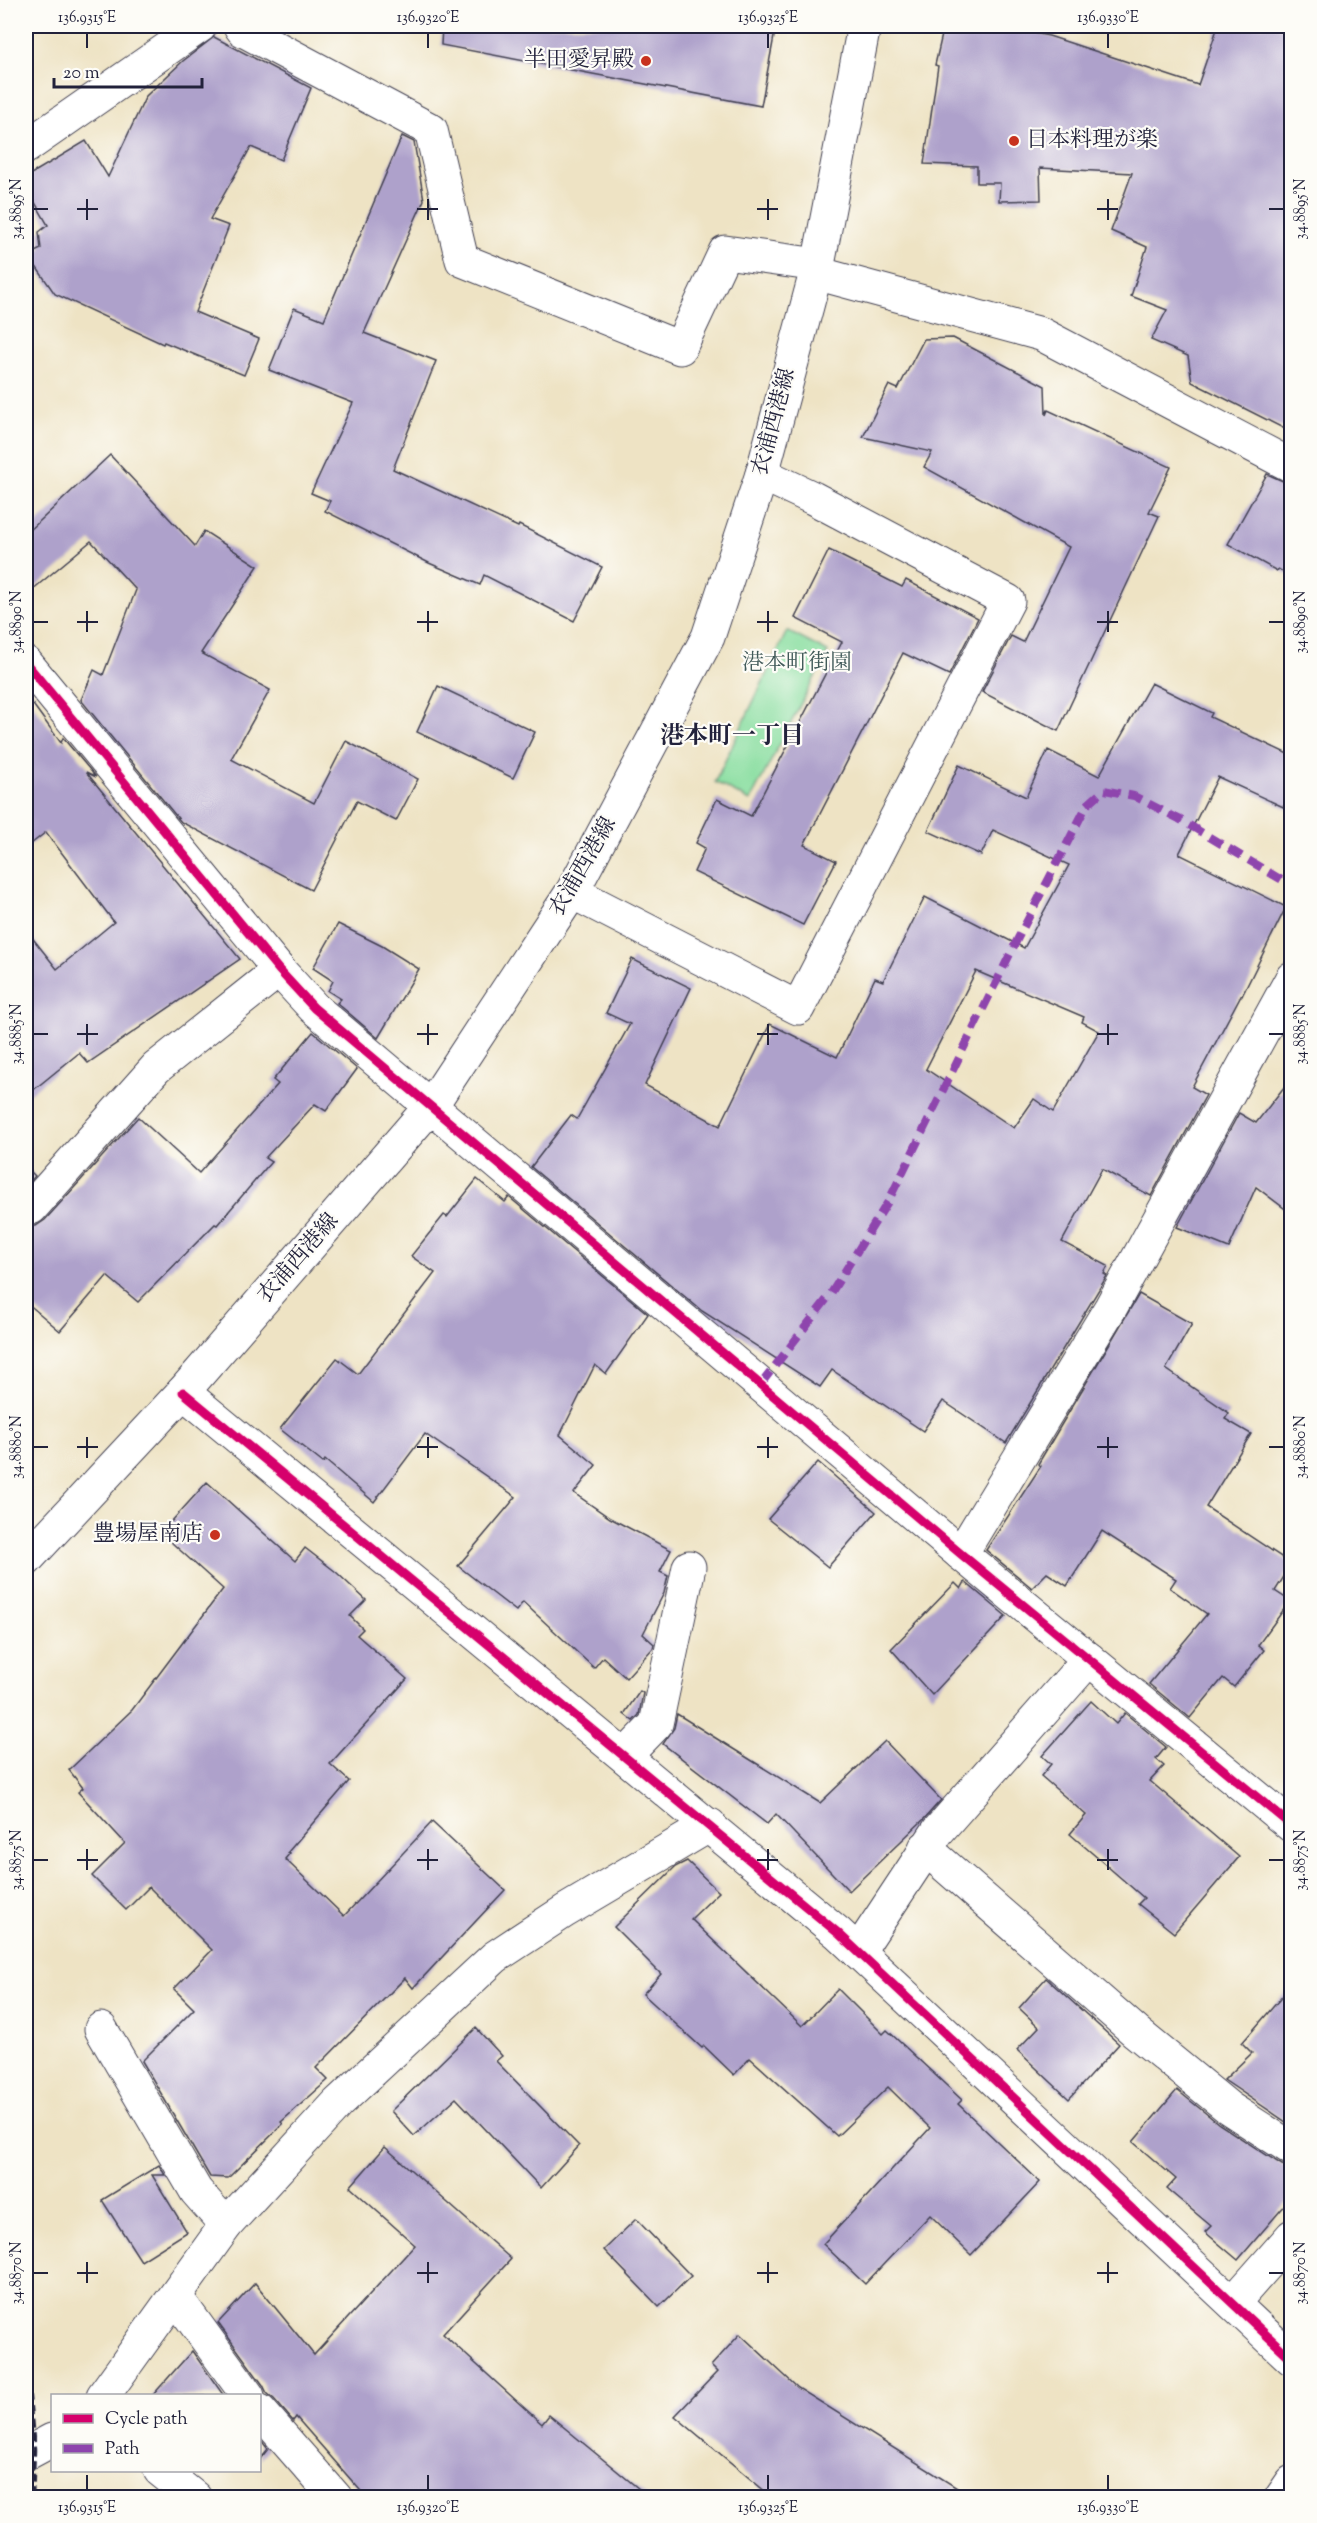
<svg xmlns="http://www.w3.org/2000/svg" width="1317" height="2523" font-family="'Sorts Mill Goudy','Noto Serif JP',serif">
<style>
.green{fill:#89dea0;stroke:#56806e;stroke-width:1.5}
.building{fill:#aea1cb;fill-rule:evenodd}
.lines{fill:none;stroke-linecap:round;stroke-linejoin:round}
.minor-casing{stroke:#413f50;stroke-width:35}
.major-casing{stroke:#413f50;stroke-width:35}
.minor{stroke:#fff;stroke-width:33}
.major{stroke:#fff;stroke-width:33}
.rail{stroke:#22223b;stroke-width:4.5;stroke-dasharray:9 4.5;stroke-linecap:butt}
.quiet{stroke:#8e44ad;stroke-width:8;stroke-dasharray:15 8;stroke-linecap:butt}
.cycleway-casing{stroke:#fdfcf7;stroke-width:13}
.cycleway{stroke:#d6006c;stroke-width:9}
.ticks{fill:none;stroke:#22223b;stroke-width:2}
.poi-dot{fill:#c8321e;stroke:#fdfcf7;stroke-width:2}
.labels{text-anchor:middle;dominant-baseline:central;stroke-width:4.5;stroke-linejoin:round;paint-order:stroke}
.poi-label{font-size:22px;fill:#22223b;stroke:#fdfcf7;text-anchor:end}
.street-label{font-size:22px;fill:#22223b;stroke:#fdfcf7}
.park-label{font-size:22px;fill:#415a59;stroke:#fdfcf7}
.neighbourhood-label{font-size:24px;font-weight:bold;fill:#22223b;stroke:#fdfcf7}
.neatline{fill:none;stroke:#22223b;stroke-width:2}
.ticks-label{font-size:15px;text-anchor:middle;fill:#22223b}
</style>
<rect width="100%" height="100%" fill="#fdfcf7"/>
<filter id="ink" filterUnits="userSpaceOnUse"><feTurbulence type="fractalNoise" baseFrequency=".0167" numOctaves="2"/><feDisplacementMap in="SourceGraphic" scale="12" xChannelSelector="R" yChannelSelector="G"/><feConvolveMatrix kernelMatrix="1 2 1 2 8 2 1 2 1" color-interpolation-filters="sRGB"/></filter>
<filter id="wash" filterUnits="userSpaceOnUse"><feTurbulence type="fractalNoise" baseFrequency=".008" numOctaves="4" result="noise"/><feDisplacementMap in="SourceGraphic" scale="24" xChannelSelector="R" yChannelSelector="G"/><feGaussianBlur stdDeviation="1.35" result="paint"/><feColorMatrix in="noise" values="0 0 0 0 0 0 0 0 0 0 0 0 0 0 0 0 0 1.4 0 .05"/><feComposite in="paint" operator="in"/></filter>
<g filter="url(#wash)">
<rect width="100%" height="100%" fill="#eee3c4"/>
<polygon class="green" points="787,631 828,652 750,801 715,782"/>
<g id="blocks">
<g class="building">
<polygon points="442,26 776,26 761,106 441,45"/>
<polygon points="944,26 999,26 1049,36 1198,85 1218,26 1275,26 1292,30 1292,445 1285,441 1291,432 1192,382 1188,356 1151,340 1167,310 1131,296 1147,247 1111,231 1132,173 1040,168 1041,200 999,201 1000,183 977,183 977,166 924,164 938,66 935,65"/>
<polygon points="214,37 311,88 281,160 251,147 210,219 229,226 195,312 259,339 244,375 164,342 163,344 55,294 28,255 41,249 39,232 48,225 26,187 26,177 86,141 108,177 146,96 183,61"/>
<polygon points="402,136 414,142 424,200 364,333 436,361 393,469 518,527 519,525 602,567 574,621 484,575 480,585 429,563 325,511 330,501 311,493 353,403 269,370 294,308 324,320"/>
<polygon points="953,338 1045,386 1046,415 1048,410 1171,467 1149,512 1159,516 1058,731 982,692 1011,636 1023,642 1069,547 924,467 932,452 863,437 889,385 898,389 924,339"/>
<polygon points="110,455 195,546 204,531 258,566 201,653 270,690 231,759 314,803 346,741 418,779 396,821 357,801 311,890 181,822 81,700 94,670 103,675 136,590 91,541 26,595 26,534"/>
<polygon points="1267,474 1292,485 1292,577 1278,569 1277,571 1228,544"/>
<polygon points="829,550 902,587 906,580 978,618 949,675 903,653 804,845 836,861 803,925 694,872 705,848 696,843 717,799 751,816 842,642 795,618"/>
<path d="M1151 683 1212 713 1210 717 1292 756V811L1218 777 1179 854 1286 907 1242 996 1241 995 1192 1087 1206 1095 1151 1196 1102 1169 1062 1242 1108 1266 1104 1274 1107 1276 1006 1443 943 1401 923 1431 832 1370 820 1387 702 1311 531 1167 571 1115 577 1119 630 1024 606 1013 632 959 691 988 645 1085 720 1126 770 1024 837 1057 875 978 883 981 925 897 1024 948 1069 865 993 830 981 855 928 831 959 765 1026 797 1048 750 1099 776ZM976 971 1084 1017 1082 1022 1099 1031 1053 1112 1034 1099 1014 1128 926 1069Z"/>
<polygon points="438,686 535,732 513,778 417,732"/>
<polygon points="26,695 61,743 63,738 96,777 86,772 240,959 88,1063 79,1053 26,1096 26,930 57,969 114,922 46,832 26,848"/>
<polygon points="338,924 382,946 419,969 378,1038 337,1003 341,999 328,991 333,981 313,968"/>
<polygon points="313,1032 357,1069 326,1111 315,1104 265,1158 271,1162 217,1225 215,1224 138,1302 107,1276 60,1331 26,1302 26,1226 36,1226 45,1220 138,1117 199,1173 278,1084 273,1080"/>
<polygon points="1292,1077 1292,1214 1256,1187 1229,1248 1177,1227 1239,1113 1256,1123"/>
<polygon points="26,1167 35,1176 26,1186"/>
<polygon points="477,1179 505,1202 509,1197 648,1314 606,1374 595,1365 560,1435 596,1465 574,1493 610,1518 671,1550 660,1572 668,1576 664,1593 643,1634 654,1644 653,1648 626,1678 603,1657 594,1668 523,1602 516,1611 458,1566 516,1497 425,1434 374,1502 325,1460 323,1463 280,1429 337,1358 358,1374 435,1273 411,1256 444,1215 447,1217"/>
<polygon points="1139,1294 1192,1324 1166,1369 1229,1413 1225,1419 1251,1434 1206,1507 1292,1564 1275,1591 1290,1601 1258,1645 1264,1650 1234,1687 1223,1678 1190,1718 1149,1684 1207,1614 1170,1588 1176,1579 1102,1531 1067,1586 1047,1573 1032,1588 986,1550 1041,1466 1038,1464"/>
<polygon points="818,1462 876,1512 828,1567 768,1519"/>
<polygon points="207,1482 295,1561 305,1548 336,1572 366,1600 350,1616 363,1629 357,1635 407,1679 330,1764 349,1781 288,1852 290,1853 285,1859 344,1916 432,1822 505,1890 413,1988 405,1978 316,2068 328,2080 281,2122 283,2124 228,2178 210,2177 142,2061 194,2009 174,1989 212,1950 149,1887 126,1910 92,1876 125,1843 78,1792 83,1788 69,1770 132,1710 223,1589 161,1533"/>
<polygon points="965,1582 1006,1616 932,1695 891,1649 955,1583 961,1589"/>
<polygon points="640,1691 643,1693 639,1715 633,1721 624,1714"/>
<polygon points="1091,1701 1116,1724 1125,1713 1166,1747 1156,1759 1164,1766 1150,1781 1239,1857 1174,1933 1138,1904 1144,1898 1070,1834 1086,1815 1041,1776 1051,1764 1042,1756"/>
<polygon points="677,1714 820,1803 885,1741 941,1800 923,1820 849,1891 776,1814 767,1824 663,1744 674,1728"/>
<polygon points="687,1861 719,1892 691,1919 802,2026 838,1989 883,2034 887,2030 962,2100 958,2104 1040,2182 971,2255 930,2215 865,2284 823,2244 930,2128 888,2087 837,2136 750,2058 734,2075 704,2046 702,2048 643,1994 661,1974 614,1927 675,1867"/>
<polygon points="1046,1978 1119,2044 1069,2099 1017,2050 1039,2027 1019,2008"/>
<polygon points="1292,1985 1292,2126 1224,2080 1252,2053 1242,2043"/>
<polygon points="476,2028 502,2056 496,2061 579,2146 541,2188 456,2098 414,2136 391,2111"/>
<polygon points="1177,2090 1219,2124 1282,2165 1292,2168 1292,2197 1238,2260 1205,2232 1211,2226 1167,2189 1176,2179 1133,2142"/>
<polygon points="385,2147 511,2259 443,2334 542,2424 549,2415 650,2498 367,2498 296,2417 293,2421 274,2399 267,2393 263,2385 218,2323 255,2283 314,2355 415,2245 350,2187"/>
<polygon points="159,2165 165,2175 152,2175 187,2232 141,2261 102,2200"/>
<polygon points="636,2219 691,2276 659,2307 604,2250"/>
<polygon points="740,2334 798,2388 973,2498 773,2498 675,2416 717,2372 711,2366"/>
<polygon points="192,2351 224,2396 152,2396"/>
<polygon points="260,2439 268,2449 260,2459"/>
</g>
</g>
</g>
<g filter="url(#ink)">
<use href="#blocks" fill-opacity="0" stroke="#413f50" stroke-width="1.5"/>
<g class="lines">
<g class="minor-casing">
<g id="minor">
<polyline points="240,26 243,30 431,130 462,260 680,348 725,252 818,265"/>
<polyline points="26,147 200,26"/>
<polyline points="816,273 1041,334 1292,466"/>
<polyline points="26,663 279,970 314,1008 961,1554 1292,1826"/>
<polyline points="572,892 798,1008 1008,601 813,498 762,474"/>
<polyline points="31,1208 156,1068 279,970"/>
<polyline points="183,1392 838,1933 1292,2359"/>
<polyline points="961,1554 1111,1307 1292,978"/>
<polyline points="625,1756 656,1724 689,1567"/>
<polyline points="925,1848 1136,2032 1229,2108 1292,2149"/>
<polyline points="858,1952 938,1831 1089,1659"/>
<polyline points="101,2029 196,2191 226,2225"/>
<polyline points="176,2297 248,2396"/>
<polyline points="1233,2303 1292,2236"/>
<polyline points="103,2396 226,2225 338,2103 495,1957 565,1911 710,1825"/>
<polyline points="260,2411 336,2498"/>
<polyline points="26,2454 52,2440"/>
<polyline points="160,2470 195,2498"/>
<polyline points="1281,2498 1292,2482"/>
</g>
</g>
<g class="major-casing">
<polyline id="major" points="26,1560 183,1392 431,1106 572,892 708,637 762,474 818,265 864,26"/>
</g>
<use href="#minor" class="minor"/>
<use href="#major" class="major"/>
<polyline class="rail" points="26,2366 34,2450 32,2498"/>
<polyline class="quiet" points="761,1384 830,1295 889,1200 1017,940 1087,805 1104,790 1134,796 1179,819 1292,886"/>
<g class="cycleway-casing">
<g id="cycleway">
<polyline points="26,663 279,970 314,1008 961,1554 1292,1826"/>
<polyline points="183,1392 838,1933 1292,2359"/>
</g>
</g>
<use href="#cycleway" class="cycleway"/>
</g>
</g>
<path class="ticks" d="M87 33V48M428 33V48M768 33V48M1108 33V48M87 199V220M428 199V220M768 199V220M1108 199V220M33 209H48M77 209H98M417 209H438M757 209H778M1097 209H1118M1269 209H1284M87 611V632M428 611V632M768 611V632M1108 611V632M33 622H48M77 622H98M417 622H438M757 622H778M1097 622H1118M1269 622H1284M87 1024V1045M428 1024V1045M768 1024V1045M1108 1024V1045M33 1034H48M77 1034H98M417 1034H438M757 1034H778M1097 1034H1118M1269 1034H1284M87 1437V1458M428 1437V1458M768 1437V1458M1108 1437V1458M33 1447H48M77 1447H98M417 1447H438M757 1447H778M1097 1447H1118M1269 1447H1284M87 1849V1870M428 1849V1870M768 1849V1870M1108 1849V1870M33 1860H48M77 1860H98M417 1860H438M757 1860H778M1097 1860H1118M1269 1860H1284M87 2262V2283M428 2262V2283M768 2262V2283M1108 2262V2283M33 2273H48M77 2273H98M417 2273H438M757 2273H778M1097 2273H1118M1269 2273H1284M87 2475V2490M428 2475V2490M768 2475V2490M1108 2475V2490"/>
<g class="poi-dot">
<circle cx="646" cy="61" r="6"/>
<circle cx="1014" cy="141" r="6"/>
<circle cx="215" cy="1535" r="6"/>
</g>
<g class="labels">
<g class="poi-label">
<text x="634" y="61">半田愛昇殿</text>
<text x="1026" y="141" text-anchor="start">日本料理が楽</text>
<text x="203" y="1535">豊場屋南店</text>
</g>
<g class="street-label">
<text transform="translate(775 422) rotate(-75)">衣浦西港線</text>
<text transform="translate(584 867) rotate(-60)">衣浦西港線</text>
<text transform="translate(299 1259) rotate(-49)">衣浦西港線</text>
</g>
<g class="park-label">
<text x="797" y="664">港本町街園</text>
</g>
<g class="neighbourhood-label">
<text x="732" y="737">港本町一丁目</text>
</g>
</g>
<rect width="1317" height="2523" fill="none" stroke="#fdfcf7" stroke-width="66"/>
<rect x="51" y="2394" width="210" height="78" fill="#fdfcf7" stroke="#a5a5ac" stroke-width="1.5"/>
<rect x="63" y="2414" width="30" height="9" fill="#d6006c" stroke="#a5a5ac" stroke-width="1.5"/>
<text x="105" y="2424" font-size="18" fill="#22223b">Cycle path</text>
<rect x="63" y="2444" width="30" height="9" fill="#8e44ad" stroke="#a5a5ac" stroke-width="1.5"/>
<text x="105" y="2454" font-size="18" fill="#22223b">Path</text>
<path d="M54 78v9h148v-9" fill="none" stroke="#22223b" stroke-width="3"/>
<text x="63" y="78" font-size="18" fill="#22223b" stroke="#fdfcf7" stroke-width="4.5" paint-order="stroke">20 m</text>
<rect x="33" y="33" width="1251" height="2457" class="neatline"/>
<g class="ticks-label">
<text x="87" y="22">136.9315°E</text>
<text x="428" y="22">136.9320°E</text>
<text x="768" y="22">136.9325°E</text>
<text x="1108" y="22">136.9330°E</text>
<text transform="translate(16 209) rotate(-90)" y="5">34.8895°N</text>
<text transform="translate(1300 209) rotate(-90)" y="5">34.8895°N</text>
<text transform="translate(16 622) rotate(-90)" y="5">34.8890°N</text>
<text transform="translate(1300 622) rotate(-90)" y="5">34.8890°N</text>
<text transform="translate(16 1034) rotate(-90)" y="5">34.8885°N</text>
<text transform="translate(1300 1034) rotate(-90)" y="5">34.8885°N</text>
<text transform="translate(16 1447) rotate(-90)" y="5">34.8880°N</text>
<text transform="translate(1300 1447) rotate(-90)" y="5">34.8880°N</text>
<text transform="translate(16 1860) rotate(-90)" y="5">34.8875°N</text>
<text transform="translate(1300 1860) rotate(-90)" y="5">34.8875°N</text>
<text transform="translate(16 2273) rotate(-90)" y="5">34.8870°N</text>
<text transform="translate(1300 2273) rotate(-90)" y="5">34.8870°N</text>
<text x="87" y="2512">136.9315°E</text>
<text x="428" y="2512">136.9320°E</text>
<text x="768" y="2512">136.9325°E</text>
<text x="1108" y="2512">136.9330°E</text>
</g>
</svg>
